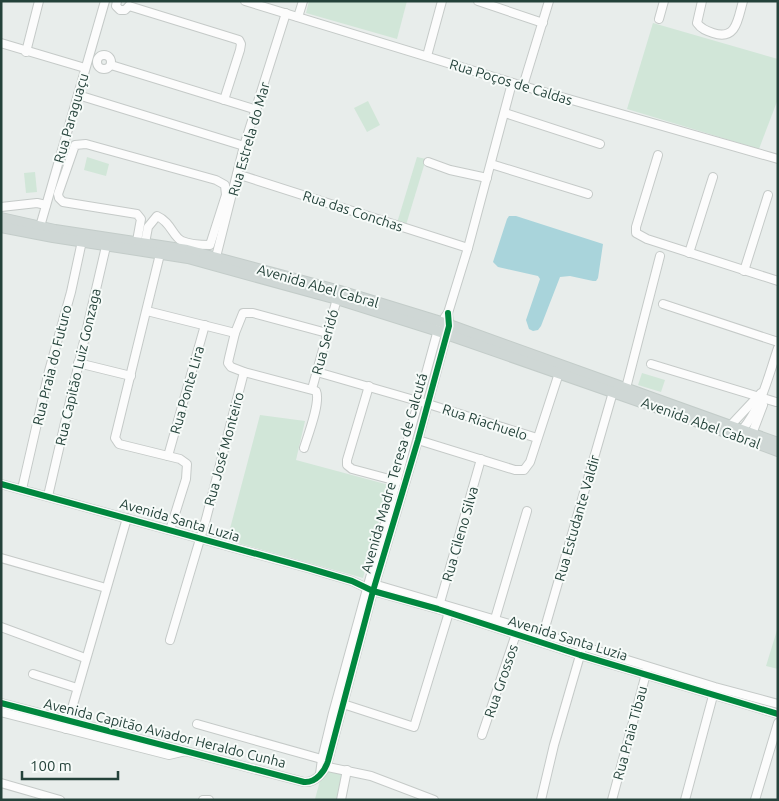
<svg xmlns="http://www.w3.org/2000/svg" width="779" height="801" font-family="Ubuntu,sans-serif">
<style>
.green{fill:#d1e6d8}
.water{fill:#a9d4db}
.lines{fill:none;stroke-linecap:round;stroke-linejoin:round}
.minor-casing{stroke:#c5cac8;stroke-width:10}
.major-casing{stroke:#c3ccc9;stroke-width:12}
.minor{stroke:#fcfcfc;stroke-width:8}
.major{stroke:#cfd7d5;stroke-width:10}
.cycleway-casing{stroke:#f7fbf9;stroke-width:9}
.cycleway{stroke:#00873e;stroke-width:6}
.labels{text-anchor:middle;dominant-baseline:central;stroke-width:4;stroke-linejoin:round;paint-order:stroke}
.street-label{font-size:14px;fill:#24423a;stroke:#f7fbf9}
</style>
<rect width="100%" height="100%" fill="#e8edeb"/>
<g class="green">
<polygon points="309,1 407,1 397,39 306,13"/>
<polygon points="653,23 778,59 778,99 759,149 627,109"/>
<polygon points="368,101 380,125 367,132 354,108"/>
<polygon points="87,157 109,164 106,176 84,170"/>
<polygon points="417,157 426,159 406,225 397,223"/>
<polygon points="35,172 37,192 26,193 24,173"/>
<polygon points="642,373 665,380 661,392 638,385"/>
<polygon points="260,415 305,421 296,460 389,485 363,578 227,540"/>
<polygon points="778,627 778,669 766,666"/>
<polygon points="323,770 342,774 336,800 315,799"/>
</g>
<polygon class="water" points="509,216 516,216 603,244 598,278 596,281 593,281 570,276 560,277 541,326 538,330 533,331 529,329 526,320 540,279 538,276 498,267 493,262 507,219"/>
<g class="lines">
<g class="minor-casing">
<g id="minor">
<polyline points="117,1 116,6 120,10 125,10 129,6"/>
<polyline points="245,1 523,86 778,159"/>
<polyline points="478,1 543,23"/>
<path d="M702 1 697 23C701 29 707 31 713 33 737 41 738 18 743 1"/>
<polyline points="129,6 239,40 241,44 240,50 224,100"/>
<polyline points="298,17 303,1"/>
<polyline points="659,19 664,1"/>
<polyline points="1,43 85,68"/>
<polyline points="26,52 39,1"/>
<circle cx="104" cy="62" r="7"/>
<polyline points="427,56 442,1"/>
<polyline points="111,65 257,110"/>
<polyline points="523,86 549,1"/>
<polyline points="78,95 244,146"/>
<polyline points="505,113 600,144"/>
<polyline points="658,155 636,227 636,233 647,239 778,281"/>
<polyline points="428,162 450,170 487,178"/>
<polyline points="491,164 588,194"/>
<polyline points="237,174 468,248"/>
<polyline points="1,207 37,203 46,205"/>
<polyline points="39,230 105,1"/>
<path d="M137 241 141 219 137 214 63 202 59 198 58 194 75 145 86 144 216 180 225 185 226 195 210 245C201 245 191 245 182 241 173 237 171 222 157 216L148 227 145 243"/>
<polyline points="161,250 115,438 119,444 180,459 187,464 186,479 170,530"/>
<polyline points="689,253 713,177"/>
<polyline points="215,261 244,146 286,13"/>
<polyline points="744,271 768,195"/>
<polyline points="663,304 778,342"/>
<polyline points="147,311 235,333"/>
<polyline points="445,317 448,313 468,248 512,83"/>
<polyline points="78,363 131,376"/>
<polyline points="651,364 776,402"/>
<polyline points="317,372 428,404 537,438"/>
<polyline points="369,386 347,460 347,465 352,469 397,481"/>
<polyline points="312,389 338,295"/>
<polyline points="625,392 660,256"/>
<polyline points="730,426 761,393"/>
<path d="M742 430C762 406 768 377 778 348"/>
<polyline points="752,434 763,405"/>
<polyline points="418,440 515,470 524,470 530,462 560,370"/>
<path d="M304 448C308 435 321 402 316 391L244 372 231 367 228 363 229 358 235 333 243 313H253L327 333"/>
<polyline points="168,456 205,325"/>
<polyline points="1,484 308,568 352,581 373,591 438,609 580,655 778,714"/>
<polyline points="22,489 49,371 71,292 82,241"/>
<polyline points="48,496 107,242"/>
<polyline points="1,558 106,588"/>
<polyline points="370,583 543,634 715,687 778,704"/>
<polyline points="439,606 481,459"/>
<polyline points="495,619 527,511"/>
<polyline points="1,627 85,658"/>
<polyline points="542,638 613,392"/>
<polyline points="170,640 206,519 244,372"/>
<polyline points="33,674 77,688"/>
<path d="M1 703 304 782C316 783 325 771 328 761L373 591 418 440 449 326 448 313"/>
<polyline points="340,703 414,727 450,609"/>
<polyline points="1,712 169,755 186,751"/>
<polyline points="197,724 325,760"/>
<polyline points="66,729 127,518"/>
<polyline points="482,735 517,631"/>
<polyline points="323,766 371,776 434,800"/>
<polyline points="320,774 322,759 333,713 439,326"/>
<polyline points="1,783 60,800"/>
<polyline points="203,800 209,800"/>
<polyline points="341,800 347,770"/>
<polyline points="541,800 554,745 581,652"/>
<polyline points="612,800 647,670"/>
<polyline points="685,800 714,692"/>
<polyline points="755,800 778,723"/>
</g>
</g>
<g class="major-casing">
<g id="major">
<polyline points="1,218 55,230 187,250 340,291 441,322 778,443"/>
<polyline points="1,227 53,237 188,258 337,299 432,329 687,418 778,451"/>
</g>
</g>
<use href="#minor" class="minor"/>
<use href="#major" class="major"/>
<g class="cycleway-casing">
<g id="cycleway">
<polyline points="1,484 308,568 352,581 373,591 438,609 580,655 778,714"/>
<path d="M1 703 304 782C316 783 325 771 328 761L373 591 418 440 449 326 448 313"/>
</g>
</g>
<use href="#cycleway" class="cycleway"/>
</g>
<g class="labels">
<g class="street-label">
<text transform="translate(511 82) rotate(17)">Rua Poços de Caldas</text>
<text transform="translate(71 118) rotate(-74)">Rua Paraguaçu</text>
<text transform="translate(249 139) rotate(-74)">Rua Estrela do Mar</text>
<text transform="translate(353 211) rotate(18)">Rua das Conchas</text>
<text transform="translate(318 286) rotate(16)">Avenida Abel Cabral</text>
<text transform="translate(325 342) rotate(-75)">Rua Seridó</text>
<text transform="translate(52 365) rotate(-76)">Rua Praia do Futuro</text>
<text transform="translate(78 367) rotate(-77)">Rua Capitão Luiz Gonzaga</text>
<text transform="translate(187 390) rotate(-74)">Rua Ponte Lira</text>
<text transform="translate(485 422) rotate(18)">Rua Riachuelo</text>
<text transform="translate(701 423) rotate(20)">Avenida Abel Cabral</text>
<text transform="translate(224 449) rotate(-75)">Rua José Monteiro</text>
<text transform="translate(394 473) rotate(-74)">Avenida Madre Teresa de Calcutá</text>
<text transform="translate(577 518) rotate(-74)">Rua Estudante Valdir</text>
<text transform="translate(180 520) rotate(16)">Avenida Santa Luzia</text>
<text transform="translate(460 534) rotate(-74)">Rua Cileno Silva</text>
<text transform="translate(568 638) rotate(17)">Avenida Santa Luzia</text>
<text transform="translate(501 681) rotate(-71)">Rua Grossos</text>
<text transform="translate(165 733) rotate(14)">Avenida Capitão Aviador Heraldo Cunha</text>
<text transform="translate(630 733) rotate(-75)">Rua Praia Tibau</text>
</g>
</g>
<rect width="779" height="801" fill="none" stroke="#24423a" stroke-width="5"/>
<path d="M22 771v8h96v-8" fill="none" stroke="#24423a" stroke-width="2.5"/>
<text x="30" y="771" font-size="15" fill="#24423a" stroke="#f7fbf9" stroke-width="4" paint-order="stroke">100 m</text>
</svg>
